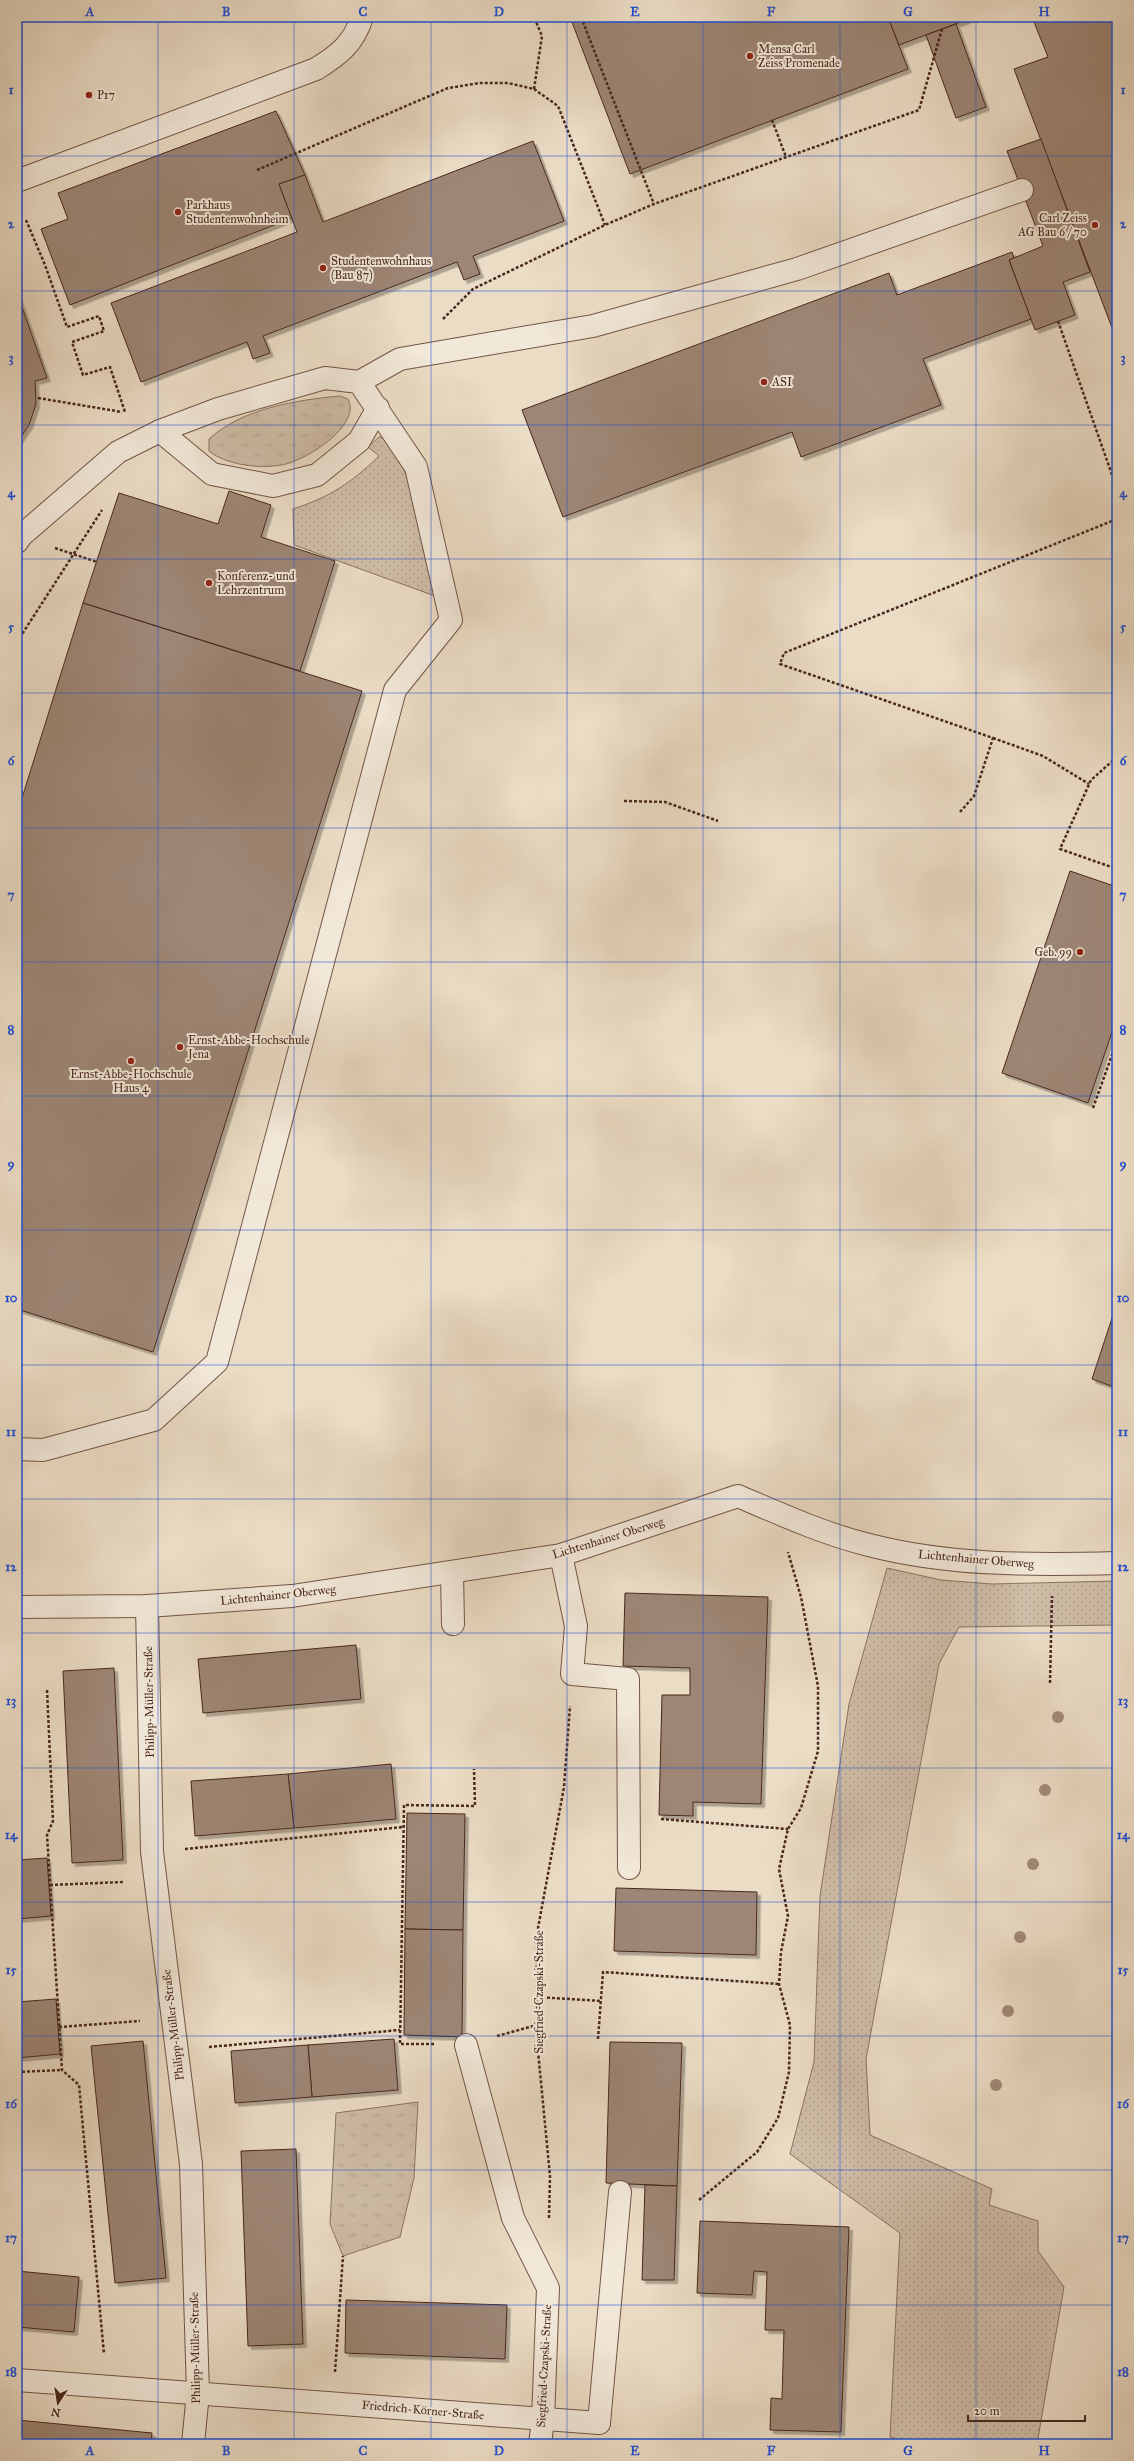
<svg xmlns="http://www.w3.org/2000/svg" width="1134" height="2461" font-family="'IM FELL Great Primer',serif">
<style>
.grass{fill:url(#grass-dots);stroke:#8c7262}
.park{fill:url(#park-tufts);stroke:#8c7262}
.building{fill:#9d8674;stroke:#49281c;filter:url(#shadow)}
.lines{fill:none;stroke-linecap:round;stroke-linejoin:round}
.lane-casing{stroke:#725546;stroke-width:24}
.street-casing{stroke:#725546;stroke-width:24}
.path{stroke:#49281c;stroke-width:2.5;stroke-dasharray:3 2;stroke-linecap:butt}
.lane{stroke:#f2e8d9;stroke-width:22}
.street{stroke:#f2e8d9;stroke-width:22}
.tree{fill:#a18a77}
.grid{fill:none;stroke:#1d4ed8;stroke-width:1;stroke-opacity:0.55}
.poi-dot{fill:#8f2418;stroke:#f2e8d9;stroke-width:1.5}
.labels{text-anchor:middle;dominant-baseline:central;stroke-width:4;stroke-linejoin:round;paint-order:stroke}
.poi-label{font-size:12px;fill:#49281c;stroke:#f2e8d9;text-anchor:start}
.street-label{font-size:12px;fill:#49281c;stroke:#f2e8d9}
.neatline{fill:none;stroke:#1d4ed8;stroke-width:1.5}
.grid-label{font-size:13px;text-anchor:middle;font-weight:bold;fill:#1d4ed8}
</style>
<defs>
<pattern id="grass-dots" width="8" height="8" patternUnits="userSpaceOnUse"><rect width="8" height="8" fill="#cfbda8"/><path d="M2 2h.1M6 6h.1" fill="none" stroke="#b3a290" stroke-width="1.8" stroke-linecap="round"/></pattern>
<pattern id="park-tufts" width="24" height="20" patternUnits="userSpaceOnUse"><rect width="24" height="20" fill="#cfbda8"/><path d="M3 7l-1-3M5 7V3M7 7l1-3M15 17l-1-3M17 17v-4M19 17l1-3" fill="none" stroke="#b3a290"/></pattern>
<filter id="shadow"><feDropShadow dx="3.5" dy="3.5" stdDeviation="0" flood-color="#0004"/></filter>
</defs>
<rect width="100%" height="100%" fill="#ebdcc5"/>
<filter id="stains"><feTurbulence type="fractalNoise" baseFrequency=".005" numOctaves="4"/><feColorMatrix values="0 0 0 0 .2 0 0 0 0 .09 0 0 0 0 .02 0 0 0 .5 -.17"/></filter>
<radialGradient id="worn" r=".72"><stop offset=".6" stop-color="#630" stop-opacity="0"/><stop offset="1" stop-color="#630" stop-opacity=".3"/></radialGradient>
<g class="grass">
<path d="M379 437H385C419 483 424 541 435 596L294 545 293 509C330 497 351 483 379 456L368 447Z"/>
<polygon points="887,1568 941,1580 992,1584 1117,1581 1117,1625 959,1627 939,1664 866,2059 870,2135 992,2189 989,2205 1038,2221 1038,2251 1064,2287 1037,2444 916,2444 890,2437 900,2233 790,2154 814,2062 820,1896 849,1704"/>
</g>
<g class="park">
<path d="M340 396 348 399C362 426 304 462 281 465 260 469 226 465 209 451V439C243 408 297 400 340 396Z"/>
<polygon points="418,2102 414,2178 400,2237 343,2256 330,2224 336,2113"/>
</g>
<g class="building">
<polygon points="570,17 888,17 908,69 630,174"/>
<polygon points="888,17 974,17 899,45"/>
<polygon points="1032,17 1117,17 1117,341 1014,69 1048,57"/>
<polygon points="956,24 986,107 956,118 926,35"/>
<polygon points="276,111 305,175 279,184 292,218 70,305 41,229 68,219 58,193"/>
<polygon points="1041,139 1090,272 1063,282 1075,315 1035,330 1009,260 1043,246 1007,151"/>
<polygon points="533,141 564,221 473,256 480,274 464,280 457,262 263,336 270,353 253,359 247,342 141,382 111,303 297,232 279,184 305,175 323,222"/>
<polygon points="1012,252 1014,258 1009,260 1031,319 923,359 941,405 801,457 792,432 563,517 522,410 889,273 897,295"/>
<polygon points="17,293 47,378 35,381 36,404 29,425 17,443"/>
<polygon points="229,491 271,505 261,537 335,561 300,671 83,603 119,493 218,524"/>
<polygon points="83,603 362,691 153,1352 17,1309 17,814"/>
<polygon points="1070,871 1117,887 1117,1017 1088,1103 1002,1073"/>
<polygon points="1117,1303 1117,1388 1092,1379"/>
<polygon points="625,1593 768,1597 761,1804 693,1802 693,1816 659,1815 662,1695 690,1695 690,1668 623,1666"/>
<polygon points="356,1645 361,1699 203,1713 198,1659"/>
<polygon points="114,1668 123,1860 72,1863 63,1671"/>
<polygon points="391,1764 396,1819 294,1828 288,1774"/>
<polygon points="288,1774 294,1828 195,1836 191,1781"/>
<polygon points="407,1813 465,1814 463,1930 405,1929"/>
<polygon points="47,1858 51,1916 17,1919 17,1860"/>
<polygon points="616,1888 757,1892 756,1955 614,1951"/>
<polygon points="405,1929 463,1930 462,2037 404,2035"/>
<polygon points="56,1999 60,2054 17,2058 17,2002"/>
<polygon points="394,2039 398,2090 312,2097 308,2045"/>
<polygon points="143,2041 166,2278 115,2283 91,2046"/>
<polygon points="610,2042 682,2043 677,2186 606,2183"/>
<polygon points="308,2045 312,2097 235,2103 231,2051"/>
<polygon points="296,2149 303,2344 248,2346 241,2151"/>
<polygon points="645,2185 677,2186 674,2280 642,2280"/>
<polygon points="700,2221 849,2227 841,2432 770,2430 771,2398 782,2399 784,2330 765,2330 767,2272 754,2271 752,2295 697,2293"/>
<polygon points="17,2271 79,2277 74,2332 17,2327"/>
<polygon points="346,2300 507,2305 505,2359 345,2353"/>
<polygon points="17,2420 152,2433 151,2444 17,2444"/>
<polygon points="243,2441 281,2444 243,2444"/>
<polygon points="335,2441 390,2444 335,2444"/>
</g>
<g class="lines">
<g class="lane-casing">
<g id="lane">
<polyline points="359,382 400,359 593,326 797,269 1022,190"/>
<polyline points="160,431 212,474 273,486 317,475 359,441 378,408"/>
<polyline points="17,542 21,536 118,452 160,431 218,409 325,378 359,382 416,467 451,620 395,690 217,1362 154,1420 43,1450 17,1449"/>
<polyline points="561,1555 576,1626 572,1674 628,1679 629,1868"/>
<polyline points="452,1572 453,1624"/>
<polyline points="466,2045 513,2218 548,2288 543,2420"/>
<polyline points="599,2423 620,2192"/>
</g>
</g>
<g class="street-casing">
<g id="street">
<path d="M17 181 316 69C339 55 354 43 362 17"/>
<polyline points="147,1606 152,1852 191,2164 198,2393 193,2444"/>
<path d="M17 1607 147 1606 292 1596 561 1555 738 1496C780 1514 824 1534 869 1545 950 1566 1034 1565 1117 1563"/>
<polyline points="17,2380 599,2423"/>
<polyline points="540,2444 543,2420"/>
</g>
</g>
<g class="path">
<polyline points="581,17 654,204"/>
<polyline points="534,89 542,36 534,17"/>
<polyline points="772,120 786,157"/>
<polyline points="257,170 448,88 480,83 508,83 534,89 558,106 605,225"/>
<polyline points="26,220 45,265 67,327 99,316 104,331 72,342 83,375 110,367 125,412"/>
<polyline points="443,319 473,289 605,225 654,204 919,110 942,29"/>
<polyline points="1058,321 1117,489"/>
<polyline points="38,398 122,412"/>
<polyline points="55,548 97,562"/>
<polyline points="17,642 102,510"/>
<polyline points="993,738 1043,756 1089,784"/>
<polyline points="1117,757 1091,780 1060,849 1117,869"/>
<polyline points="624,801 665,802 718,821"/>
<polyline points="960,812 974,796 993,738 780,664 784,653 1117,519"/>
<polyline points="1093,1108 1117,1041"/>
<polyline points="1050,1683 1052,1596"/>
<polyline points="47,1690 53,1821 47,1835 62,2070 79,2085 104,2354"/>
<polyline points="661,1819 788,1829"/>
<polyline points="185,1849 403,1827"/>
<polyline points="50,1885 123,1882"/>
<polyline points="537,1997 601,2001"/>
<polyline points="59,2027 140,2021"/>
<polyline points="497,2036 537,2025"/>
<polyline points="598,2039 603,1972 779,1984"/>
<polyline points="434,2044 400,2044 404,1805 475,1806 474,1769"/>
<polyline points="209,2047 400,2030"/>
<polyline points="17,2072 62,2070"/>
<polyline points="699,2200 757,2152 778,2118 789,2072 790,2025 779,1984 781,1952 788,1916 779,1869 788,1829 801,1808 818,1751 818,1686 801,1597 788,1552"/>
<polyline points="549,2218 550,2176 538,2051 536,1939 564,1787 570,1706"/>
<polyline points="335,2372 343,2256"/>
</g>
<use href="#lane" class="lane"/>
<use href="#street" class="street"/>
</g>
<g class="tree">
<circle cx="1058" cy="1717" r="6"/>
<circle cx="1045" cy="1790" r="6"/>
<circle cx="1033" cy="1864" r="6"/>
<circle cx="1020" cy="1937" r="6"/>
<circle cx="1008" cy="2011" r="6"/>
<circle cx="996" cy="2085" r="6"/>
</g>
<path class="grid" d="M158 17V2444M294 17V2444M431 17V2444M567 17V2444M703 17V2444M840 17V2444M976 17V2444M17 156H1117M17 291H1117M17 425H1117M17 559H1117M17 693H1117M17 828H1117M17 962H1117M17 1096H1117M17 1230H1117M17 1365H1117M17 1499H1117M17 1633H1117M17 1768H1117M17 1902H1117M17 2036H1117M17 2170H1117M17 2305H1117"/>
<g class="poi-dot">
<circle cx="750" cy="56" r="4"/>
<circle cx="89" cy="95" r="4"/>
<circle cx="178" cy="212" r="4"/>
<circle cx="1095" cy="225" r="4"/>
<circle cx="323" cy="268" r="4"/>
<circle cx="764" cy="382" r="4"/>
<circle cx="209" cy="583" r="4"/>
<circle cx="1080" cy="952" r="4"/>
<circle cx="180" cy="1047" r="4"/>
<circle cx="131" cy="1061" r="4"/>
</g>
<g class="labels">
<g class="poi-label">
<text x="758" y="49">Mensa Carl<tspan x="758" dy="14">Zeiss Promenade</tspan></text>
<text x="97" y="95">P17</text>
<text x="186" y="205">Parkhaus<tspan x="186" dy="14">Studentenwohnheim</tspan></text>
<text x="1087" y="218" text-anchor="end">Carl Zeiss<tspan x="1087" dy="14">AG Bau 6 / 70</tspan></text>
<text x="331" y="261">Studentenwohnhaus<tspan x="331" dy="14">(Bau 87)</tspan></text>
<text x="772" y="382">ASI</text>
<text x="217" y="576">Konferenz- und<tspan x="217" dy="14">Lehrzentrum</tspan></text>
<text x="1072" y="952" text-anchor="end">Geb. 99</text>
<text x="188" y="1040">Ernst-Abbe-Hochschule<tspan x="188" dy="14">Jena</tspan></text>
<text x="131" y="1074" text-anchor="middle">Ernst-Abbe-Hochschule<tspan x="131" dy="14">Haus 4</tspan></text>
</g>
<g class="street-label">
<text transform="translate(608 1538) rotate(-17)">Lichtenhainer Oberweg</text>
<text transform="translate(976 1559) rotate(5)">Lichtenhainer Oberweg</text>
<text transform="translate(278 1595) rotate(-6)">Lichtenhainer Oberweg</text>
<text transform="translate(149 1702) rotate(-91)">Philipp-Müller-Straße</text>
<text transform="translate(539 1992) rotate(-90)">Siegfried-Czapski-Straße</text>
<text transform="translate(173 2025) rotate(-97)">Philipp-Müller-Straße</text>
<text transform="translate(195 2348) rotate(-91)">Philipp-Müller-Straße</text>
<text transform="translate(544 2366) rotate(-87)">Siegfried-Czapski-Straße</text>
<text transform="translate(423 2410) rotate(5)">Friedrich-Körner-Straße</text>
</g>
</g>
<rect width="1134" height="2461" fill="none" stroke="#ebdcc5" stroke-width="44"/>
<g transform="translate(58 2403) rotate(192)" stroke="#f2e8d9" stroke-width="3" paint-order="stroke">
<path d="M0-3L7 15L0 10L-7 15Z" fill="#49281c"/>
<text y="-6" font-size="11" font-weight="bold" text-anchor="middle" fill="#49281c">N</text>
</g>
<path d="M968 2415v6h117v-6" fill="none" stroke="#49281c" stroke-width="2"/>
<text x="974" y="2415" font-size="12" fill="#49281c" stroke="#f2e8d9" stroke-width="3" paint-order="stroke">20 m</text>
<rect x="22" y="22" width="1090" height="2417" class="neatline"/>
<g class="grid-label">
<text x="90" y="16">A</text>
<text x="226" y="16">B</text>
<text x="363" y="16">C</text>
<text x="499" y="16">D</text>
<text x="635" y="16">E</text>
<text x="771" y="16">F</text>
<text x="908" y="16">G</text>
<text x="1044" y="16">H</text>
<text x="11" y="94">1</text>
<text x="1123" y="94">1</text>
<text x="11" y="228">2</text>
<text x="1123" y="228">2</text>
<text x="11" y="362">3</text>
<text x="1123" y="362">3</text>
<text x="11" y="497">4</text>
<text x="1123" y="497">4</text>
<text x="11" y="631">5</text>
<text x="1123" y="631">5</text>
<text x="11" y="765">6</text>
<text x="1123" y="765">6</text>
<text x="11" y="899">7</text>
<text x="1123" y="899">7</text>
<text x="11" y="1034">8</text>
<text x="1123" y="1034">8</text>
<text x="11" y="1168">9</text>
<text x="1123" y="1168">9</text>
<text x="11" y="1302">10</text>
<text x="1123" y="1302">10</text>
<text x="11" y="1436">11</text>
<text x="1123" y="1436">11</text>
<text x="11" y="1571">12</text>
<text x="1123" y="1571">12</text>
<text x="11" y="1705">13</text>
<text x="1123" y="1705">13</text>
<text x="11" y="1839">14</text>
<text x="1123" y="1839">14</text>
<text x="11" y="1974">15</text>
<text x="1123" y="1974">15</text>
<text x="11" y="2108">16</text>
<text x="1123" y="2108">16</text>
<text x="11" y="2242">17</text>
<text x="1123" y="2242">17</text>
<text x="11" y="2376">18</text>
<text x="1123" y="2376">18</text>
<text x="90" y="2455">A</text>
<text x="226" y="2455">B</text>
<text x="363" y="2455">C</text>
<text x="499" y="2455">D</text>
<text x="635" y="2455">E</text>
<text x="771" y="2455">F</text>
<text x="908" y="2455">G</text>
<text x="1044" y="2455">H</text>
</g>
<rect width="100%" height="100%" filter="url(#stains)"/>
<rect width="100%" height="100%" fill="url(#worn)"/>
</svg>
